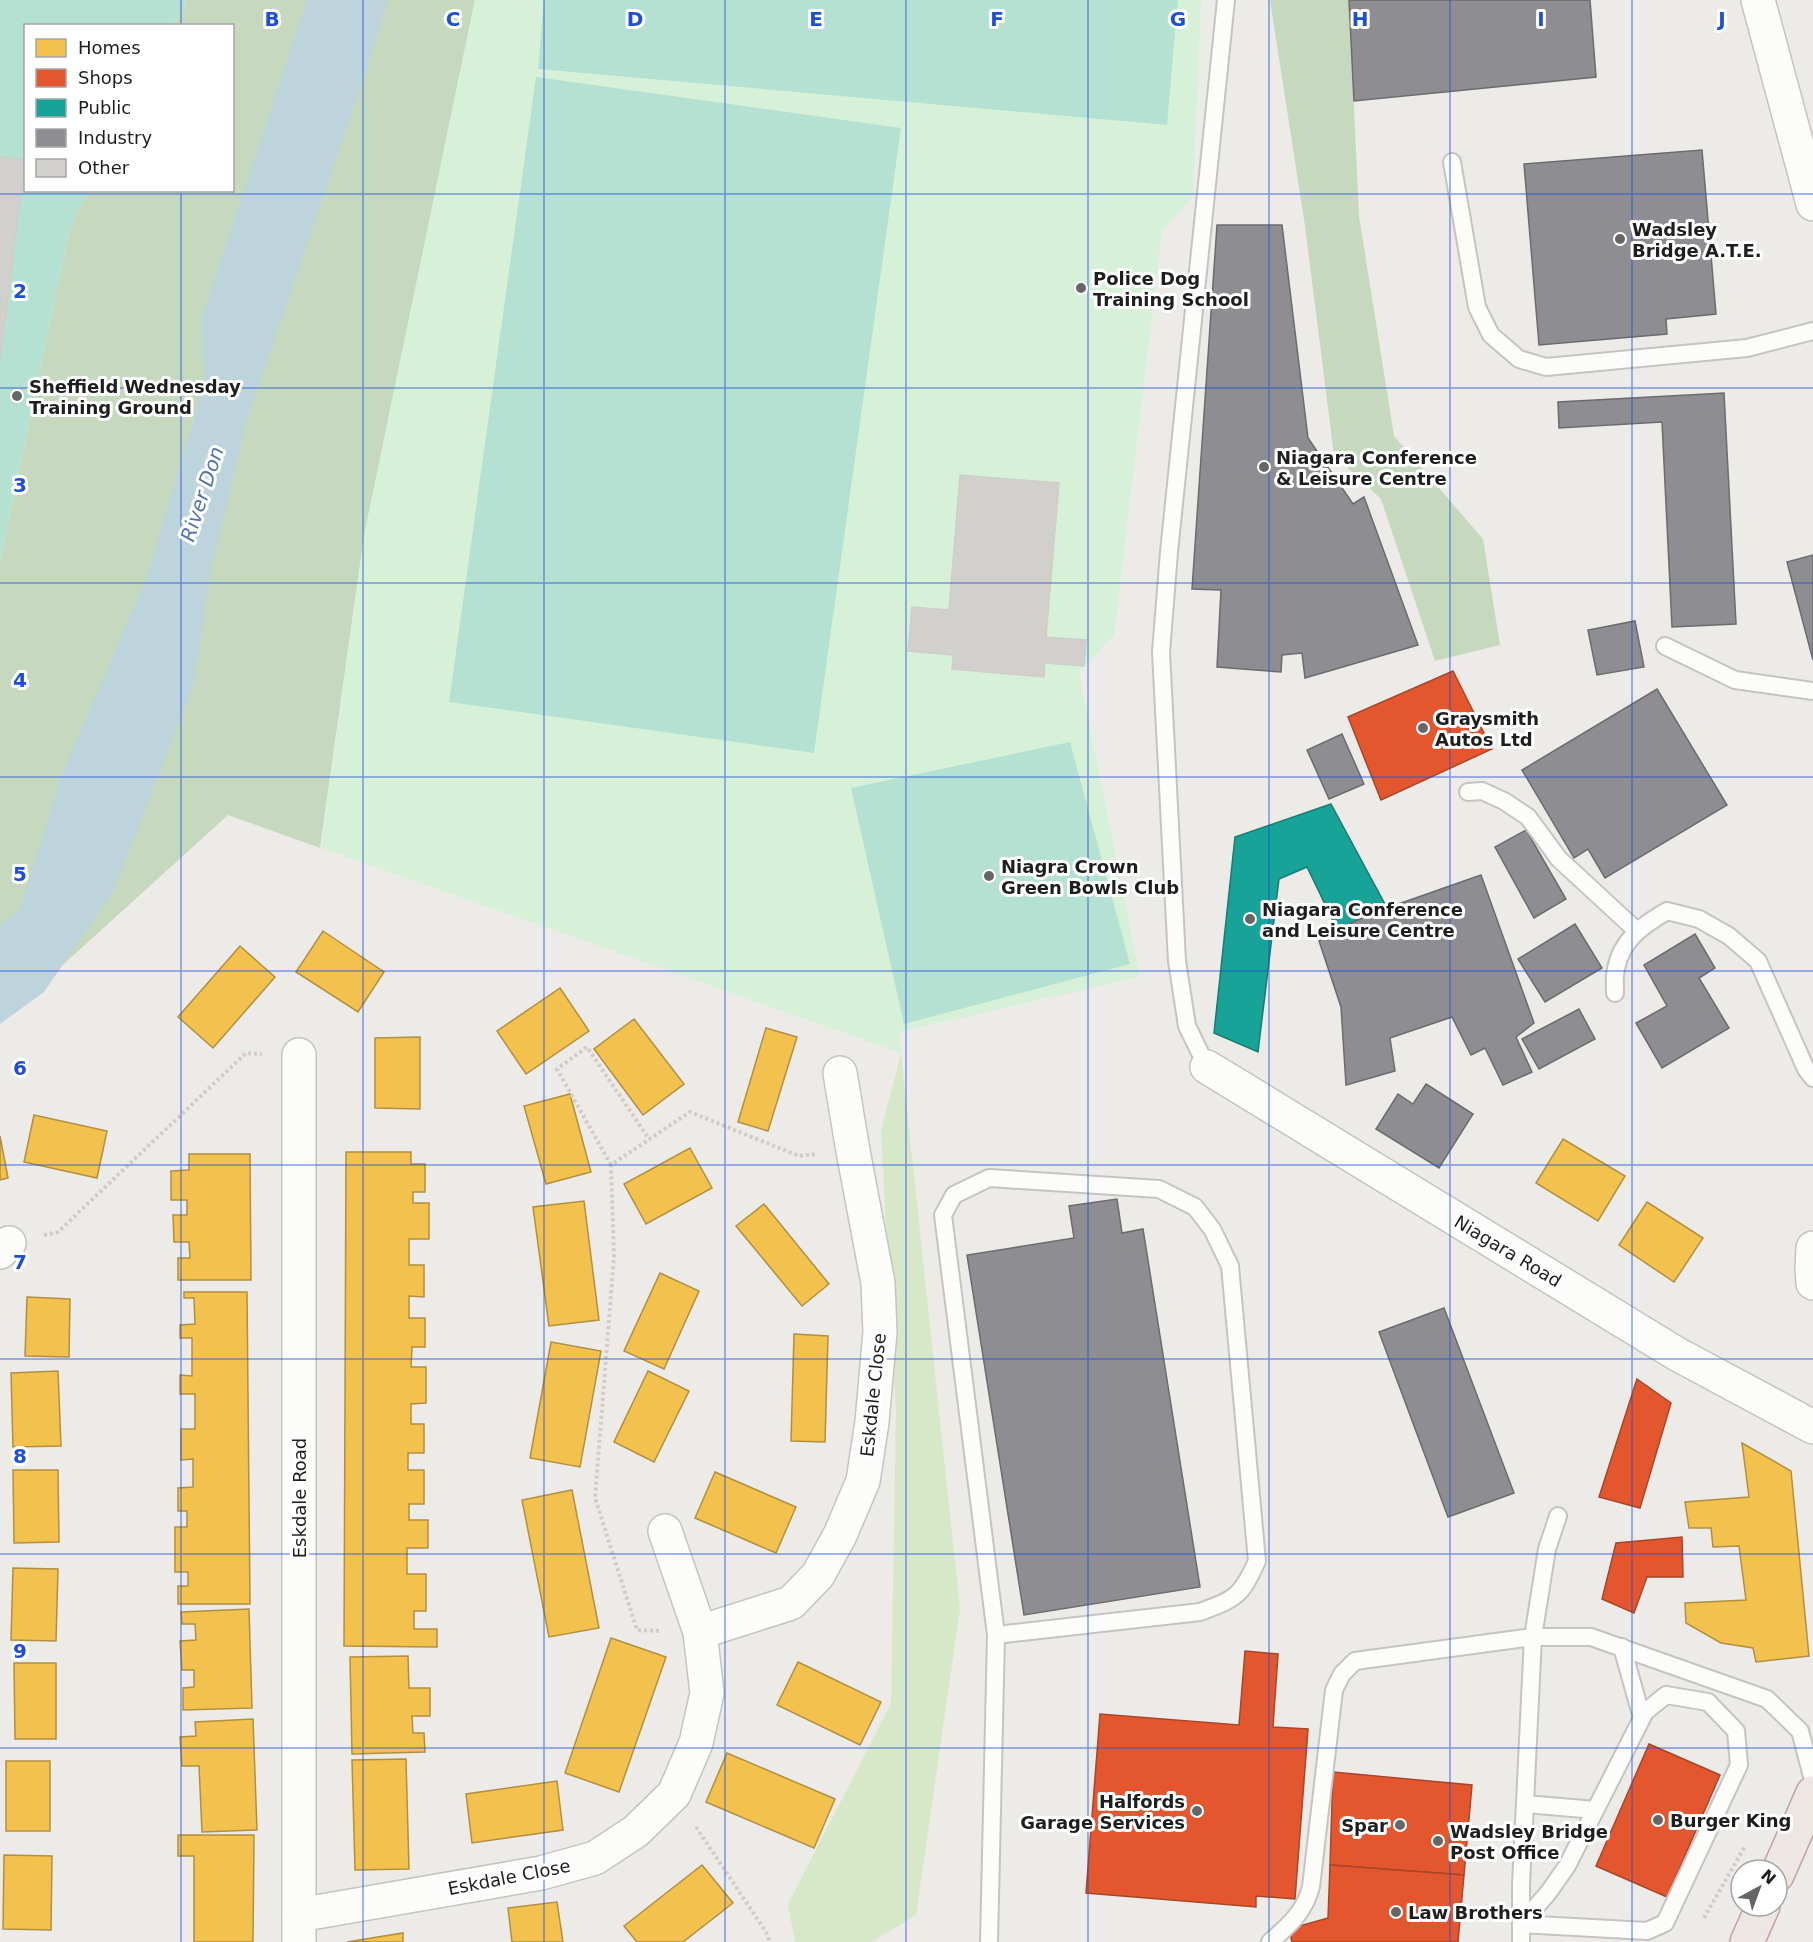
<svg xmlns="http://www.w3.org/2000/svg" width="1813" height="1942" font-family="'DejaVu Sans',sans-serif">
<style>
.grass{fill:#d6e8c8}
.forest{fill:#c6d9be}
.park{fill:#d7f1d9}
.pitch{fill:#b5e1d2}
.water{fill:#bdd4dd}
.homes{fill:#f2c14e;stroke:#b29040;stroke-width:1.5}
.shops{fill:#e4572e;stroke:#a94629;stroke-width:1.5}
.public{fill:#17a398;stroke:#197b73;stroke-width:1.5}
.industry{fill:#8d8d92;stroke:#6c6c6f;stroke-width:1.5}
.building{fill:#d2d0cc;stroke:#d0cdc8;stroke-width:1.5}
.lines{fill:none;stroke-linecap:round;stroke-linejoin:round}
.service-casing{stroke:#c5c4c3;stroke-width:20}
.minor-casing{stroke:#c5c4c3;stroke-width:36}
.trunk-casing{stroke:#c0a1a6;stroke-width:36}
.path{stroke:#d6cac7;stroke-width:4;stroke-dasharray:3 3;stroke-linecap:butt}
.service{stroke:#fcfcfb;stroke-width:16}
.minor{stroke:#fcfcfb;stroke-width:33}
.trunk{stroke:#ede6e2;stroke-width:33}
.grid{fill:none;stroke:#1d4ed8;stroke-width:1.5;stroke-opacity:0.55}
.poi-dot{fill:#666664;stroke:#fff;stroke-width:2}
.labels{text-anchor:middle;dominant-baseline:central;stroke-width:6;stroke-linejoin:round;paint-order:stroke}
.poi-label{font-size:18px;font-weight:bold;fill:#1e1e1e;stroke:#fff;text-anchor:start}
.street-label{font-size:18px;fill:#1e1e1e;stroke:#fff}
.water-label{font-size:20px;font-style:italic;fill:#5174a8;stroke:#fff}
.grid-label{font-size:20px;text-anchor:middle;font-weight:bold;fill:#1d4ed8;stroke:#fff;stroke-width:6;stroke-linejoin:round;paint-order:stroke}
</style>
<rect width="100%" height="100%" fill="#edebe7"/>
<polygon class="grass" points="901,1053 960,1609 916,1915 872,1942 795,1942 788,1904 891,1704 896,1414 881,1131"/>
<g class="forest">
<polygon points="185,0 475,0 364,536 320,848 228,815 0,1022 0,562 69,230 89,191 232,190 232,26 174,25 184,6"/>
<polygon points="1270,0 1349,0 1359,216 1394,436 1483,539 1500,645 1435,661 1381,499 1334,455 1305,226"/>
</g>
<polygon class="park" points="475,0 1201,0 1193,197 1162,231 1114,635 1079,672 1140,977 899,1032 901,1053 321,848 364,536"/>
<g class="pitch">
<polygon points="0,0 185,0 184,6 174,25 26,26 26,190 89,191 69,230 0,562"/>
<polygon points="544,0 1178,0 1167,125 538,69"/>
<polygon points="536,77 901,128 814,753 449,702"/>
<polygon points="1070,742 1130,964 904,1024 851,788"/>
</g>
<polygon class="water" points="307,0 388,0 372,54 247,420 211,570 194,684 114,890 44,992 0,1024 0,925 19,912 62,774 148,574 204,382 202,317"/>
<g class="homes">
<polygon points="323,931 384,972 358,1012 296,972"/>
<polygon points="240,946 275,977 213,1048 178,1017"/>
<polygon points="560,988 589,1031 526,1074 497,1031"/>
<polygon points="634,1019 684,1084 643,1115 594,1049"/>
<polygon points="766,1028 797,1037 768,1131 738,1122"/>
<polygon points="420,1037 420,1109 375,1108 375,1038"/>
<polygon points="570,1094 591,1172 546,1184 524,1106"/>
<polygon points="34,1115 107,1131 97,1178 24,1162"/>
<polygon points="0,1136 8,1178 0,1180"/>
<polygon points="1563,1139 1625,1176 1598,1221 1536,1183"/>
<polygon points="690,1148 712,1188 646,1224 624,1184"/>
<polygon points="346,1152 411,1152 411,1164 425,1164 425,1192 413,1192 413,1203 429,1203 429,1239 409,1239 409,1265 424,1265 424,1297 409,1296 409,1318 425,1318 425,1347 412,1347 411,1367 426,1367 426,1403 411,1404 411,1424 424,1424 424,1453 408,1453 408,1470 424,1470 424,1504 409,1504 409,1520 428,1520 428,1548 407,1548 407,1574 426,1574 426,1611 414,1611 414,1629 437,1629 437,1647 344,1646"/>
<polygon points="189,1154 250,1154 251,1280 178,1280 178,1258 190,1258 189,1242 174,1242 173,1215 187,1215 187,1200 171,1200 171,1171 189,1170"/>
<polygon points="584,1201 599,1320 549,1326 533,1207"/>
<polygon points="1647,1202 1703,1238 1674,1282 1619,1245"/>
<polygon points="764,1204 829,1284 802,1306 736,1226"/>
<polygon points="660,1273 699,1291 664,1369 624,1351"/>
<polygon points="184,1292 247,1292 250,1604 178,1604 178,1586 188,1586 188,1572 175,1572 175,1527 187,1527 187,1511 178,1511 178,1488 193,1487 193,1459 181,1460 181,1429 195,1429 195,1394 180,1394 180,1375 192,1376 192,1338 180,1338 180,1325 195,1324 194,1298 184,1298"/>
<polygon points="27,1297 70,1299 69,1357 25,1356"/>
<polygon points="794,1334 828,1336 825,1442 791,1441"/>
<polygon points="551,1342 601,1351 580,1467 530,1458"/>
<polygon points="58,1371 61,1446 13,1447 11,1373"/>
<polygon points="648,1371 689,1391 654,1462 614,1442"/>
<polygon points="1742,1443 1791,1471 1809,1656 1756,1662 1753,1648 1721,1643 1686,1623 1685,1603 1746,1600 1739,1546 1713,1547 1711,1528 1689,1528 1685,1502 1749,1497"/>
<polygon points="13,1470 58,1470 59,1542 14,1543"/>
<polygon points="715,1472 796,1507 776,1553 695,1518"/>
<polygon points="572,1490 599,1628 549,1637 522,1500"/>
<polygon points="13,1568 58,1569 56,1641 11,1640"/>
<polygon points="249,1609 252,1708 183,1710 183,1688 194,1687 194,1670 182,1670 180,1641 196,1640 195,1624 182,1624 181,1612"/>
<polygon points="611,1638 666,1657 619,1792 565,1773"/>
<polygon points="408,1656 409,1688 430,1688 430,1716 412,1716 413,1733 424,1733 425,1752 352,1754 350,1657"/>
<polygon points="798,1662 881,1702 860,1745 777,1705"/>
<polygon points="14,1663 56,1663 56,1739 15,1739"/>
<polygon points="253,1719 257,1830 202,1832 199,1766 182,1766 180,1737 196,1736 195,1722"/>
<polygon points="727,1753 835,1799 814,1848 706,1802"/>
<polygon points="406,1759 409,1869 355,1870 352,1760"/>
<rect x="6" y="1761" width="44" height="70"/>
<polygon points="557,1781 563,1830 472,1843 466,1794"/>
<polygon points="178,1835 254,1835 253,1942 194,1942 194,1856 178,1856"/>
<polygon points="4,1855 52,1856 51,1930 3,1929"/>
<polygon points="702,1865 733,1903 683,1942 637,1942 624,1926"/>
<polygon points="557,1902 563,1942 512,1942 508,1908"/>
<polygon points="403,1933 403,1942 347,1942"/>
</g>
<g class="shops">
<polygon points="1453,671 1492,749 1381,800 1348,717"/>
<polygon points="1637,1379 1671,1403 1640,1508 1599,1497"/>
<polygon points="1682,1537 1683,1577 1647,1577 1634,1613 1602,1599 1616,1543"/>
<polygon points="1245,1651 1278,1654 1273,1727 1308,1729 1295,1899 1256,1896 1256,1907 1086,1893 1100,1714 1239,1725"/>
<polygon points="1649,1744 1720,1775 1667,1897 1596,1866"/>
<polygon points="1333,1772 1472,1785 1464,1875 1330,1865"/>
<polygon points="1330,1865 1464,1875 1458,1942 1292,1942 1289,1929 1328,1918"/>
</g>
<polygon class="public" points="1331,804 1387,908 1337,929 1307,867 1279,879 1258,1052 1214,1033 1235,837"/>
<g class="industry">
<polygon points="1349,0 1590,0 1596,77 1354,101"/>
<polygon points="1702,150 1716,314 1666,319 1667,334 1539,345 1524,164"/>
<polygon points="1217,225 1282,225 1308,438 1353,504 1364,497 1418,645 1305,678 1302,653 1282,655 1281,672 1217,667 1221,590 1192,589"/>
<polygon points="1724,393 1736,624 1672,627 1662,422 1559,428 1558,402"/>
<polygon points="1813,555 1813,660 1787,562"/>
<polygon points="1635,621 1644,667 1597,675 1588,630"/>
<polygon points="1657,689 1727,805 1605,878 1588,849 1574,858 1522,770"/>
<polygon points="1342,734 1364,784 1329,799 1307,750"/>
<polygon points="1526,830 1566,899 1534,918 1495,847"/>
<polygon points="1481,875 1534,1023 1516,1037 1532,1072 1503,1085 1485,1048 1471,1055 1452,1017 1390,1038 1395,1071 1346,1085 1341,1007 1319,941 1337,929 1387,908"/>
<polygon points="1575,924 1602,968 1545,1002 1518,959"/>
<polygon points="1695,934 1715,968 1699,978 1729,1028 1662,1068 1636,1023 1667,1006 1644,965"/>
<polygon points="1579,1009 1595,1039 1539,1069 1522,1039"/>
<polygon points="1426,1084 1473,1114 1439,1168 1376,1129 1398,1094 1413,1104"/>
<polygon points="1117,1199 1122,1233 1143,1229 1200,1587 1024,1615 967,1255 1074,1238 1069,1206"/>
<polygon points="1444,1308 1514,1493 1448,1517 1379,1332"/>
</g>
<g class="building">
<polygon points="0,157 25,160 0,361"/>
<polygon points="960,475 1059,483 1046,637 1086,640 1084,666 1045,663 1044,677 952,669 953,655 908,651 912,607 949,610"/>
</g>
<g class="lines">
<g class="service-casing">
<g id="service">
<polyline points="1452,162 1477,307 1491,335 1519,359 1546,367 1747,348 1813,331"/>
<polyline points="1665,646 1735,680 1813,691"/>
<polyline points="1468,792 1482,791 1504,801 1528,817 1559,859 1637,931"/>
<path d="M1615 993C1615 986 1614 977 1616 969 1621 940 1643 925 1667 911L1699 919 1729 936 1758 961 1806 1069 1813 1078"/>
<polyline points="1207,1067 1187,1026 1177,961 1161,652 1169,552 1226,0"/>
<polyline points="1622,1647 1642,1718"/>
<polygon points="1666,1695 1708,1702 1736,1731 1739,1765 1665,1923 1647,1931 1521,1924 1548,1893 1567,1866 1645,1712"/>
<polyline points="1526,1804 1595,1810"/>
<path d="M989 1942 996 1635 943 1215 954 1195 989 1178 1159 1189 1195 1207 1212 1229 1230 1266 1257 1561C1241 1597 1235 1599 1200 1612L996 1635"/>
<path d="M1270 1942C1289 1925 1304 1913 1311 1887L1334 1690 1342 1674 1355 1661 1533 1637H1591L1767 1699 1800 1731 1813 1780"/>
<polyline points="1521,1942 1521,1885 1533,1637 1547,1549 1558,1516"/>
</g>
</g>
<g class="minor-casing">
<g id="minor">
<polyline points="1758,0 1813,204"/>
<polyline points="299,1055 299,1942"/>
<polyline points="1207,1067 1677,1354 1813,1427"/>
<polyline points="1813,1248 1812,1269 1813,1283"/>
<polyline points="0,1252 9,1243"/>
<polyline points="700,1632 791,1603 818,1575 840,1535 863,1481 872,1422 880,1332 878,1283 853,1151 840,1073"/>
<polyline points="299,1915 541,1873 595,1858 636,1831 674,1794 696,1743 707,1693 700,1632 665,1531"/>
</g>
</g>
<g class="trunk-casing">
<g id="trunk">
<polyline points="1777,1875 1813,1793"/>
<polyline points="1747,1942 1763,1906"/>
</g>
</g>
<g class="path">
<polyline points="611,1165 557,1069 587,1047 649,1139"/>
<polyline points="44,1235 58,1232 246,1053 262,1054"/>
<polyline points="659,1631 637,1630 595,1498 614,1256 611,1165 690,1112 799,1156 816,1154"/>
<polyline points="696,1827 766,1932 770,1942"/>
<polyline points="1704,1918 1745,1846"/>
</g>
<use href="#service" class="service"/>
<use href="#minor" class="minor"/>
<use href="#trunk" class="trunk"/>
</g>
<path class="grid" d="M181 0V26M363 0V1942M544 0V1942M725 0V1942M906 0V1942M1088 0V1942M1269 0V1942M1450 0V1942M1632 0V1942M181 190V1942M0 194H1813M0 388H1813M0 583H1813M0 777H1813M0 971H1813M0 1165H1813M0 1359H1813M0 1554H1813M0 1748H1813"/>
<g class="poi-dot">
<circle cx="1620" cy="239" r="6"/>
<circle cx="1081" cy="288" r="6"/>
<circle cx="17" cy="396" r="6"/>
<circle cx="1264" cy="467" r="6"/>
<circle cx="1423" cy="728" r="6"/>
<circle cx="989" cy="876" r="6"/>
<circle cx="1250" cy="919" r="6"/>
<circle cx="1197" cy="1811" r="6"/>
<circle cx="1658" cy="1820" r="6"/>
<circle cx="1400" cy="1825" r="6"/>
<circle cx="1438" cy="1841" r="6"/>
<circle cx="1396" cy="1912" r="6"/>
</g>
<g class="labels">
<g class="poi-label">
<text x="1632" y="229">Wadsley<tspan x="1632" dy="21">Bridge A.T.E.</tspan></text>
<text x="1093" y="278">Police Dog<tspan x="1093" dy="21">Training School</tspan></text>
<text x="29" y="386">Sheffield Wednesday<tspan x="29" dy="21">Training Ground</tspan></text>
<text x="1276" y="457">Niagara Conference<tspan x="1276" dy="21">&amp; Leisure Centre</tspan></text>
<text x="1435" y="718">Graysmith<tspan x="1435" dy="21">Autos Ltd</tspan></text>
<text x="1001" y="866">Niagra Crown<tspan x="1001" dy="21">Green Bowls Club</tspan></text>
<text x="1262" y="909">Niagara Conference<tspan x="1262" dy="21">and Leisure Centre</tspan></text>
<text x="1185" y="1801" text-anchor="end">Halfords<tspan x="1185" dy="21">Garage Services</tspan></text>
<text x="1670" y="1820">Burger King</text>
<text x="1388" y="1825" text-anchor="end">Spar</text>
<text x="1450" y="1831">Wadsley Bridge<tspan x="1450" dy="21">Post Office</tspan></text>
<text x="1408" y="1912">Law Brothers</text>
</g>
<g class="street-label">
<text transform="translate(1508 1251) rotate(31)">Niagara Road</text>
<text transform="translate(873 1395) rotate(-84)">Eskdale Close</text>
<text transform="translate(299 1498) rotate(-90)">Eskdale Road</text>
<text transform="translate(509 1877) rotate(-11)">Eskdale Close</text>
</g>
<g class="water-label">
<text transform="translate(202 494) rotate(-72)">River Don</text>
</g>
</g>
<g class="grid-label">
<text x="272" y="26">B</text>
<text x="453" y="26">C</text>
<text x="635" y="26">D</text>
<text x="816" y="26">E</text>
<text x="997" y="26">F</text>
<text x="1178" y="26">G</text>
<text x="1360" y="26">H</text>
<text x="1541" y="26">I</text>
<text x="1722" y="26">J</text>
<text x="20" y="298">2</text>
<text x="20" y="492">3</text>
<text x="20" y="687">4</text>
<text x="20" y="881">5</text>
<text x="20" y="1075">6</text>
<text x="20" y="1269">7</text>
<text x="20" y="1463">8</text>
<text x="20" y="1658">9</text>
</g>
<rect x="24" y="24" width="210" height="168" fill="#ffffff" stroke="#a5a5a5" stroke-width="1.5"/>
<rect x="36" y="39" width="30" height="18" fill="#f2c14e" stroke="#a5a5a5" stroke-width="1.5"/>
<text x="78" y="54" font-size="18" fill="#1e1e1e">Homes</text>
<rect x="36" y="69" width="30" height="18" fill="#e4572e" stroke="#a5a5a5" stroke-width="1.5"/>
<text x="78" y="84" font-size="18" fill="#1e1e1e">Shops</text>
<rect x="36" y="99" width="30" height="18" fill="#17a398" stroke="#a5a5a5" stroke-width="1.5"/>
<text x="78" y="114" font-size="18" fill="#1e1e1e">Public</text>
<rect x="36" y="129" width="30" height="18" fill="#8d8d92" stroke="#a5a5a5" stroke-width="1.5"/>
<text x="78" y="144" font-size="18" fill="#1e1e1e">Industry</text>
<rect x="36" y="159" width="30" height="18" fill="#d2d0cc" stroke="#a5a5a5" stroke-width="1.5"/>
<text x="78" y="174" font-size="18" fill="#1e1e1e">Other</text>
<g transform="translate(1759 1888) rotate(41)"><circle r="28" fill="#ffffff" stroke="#a5a5a5" stroke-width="1.5"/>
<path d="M0-4.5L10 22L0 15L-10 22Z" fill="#666664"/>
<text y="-9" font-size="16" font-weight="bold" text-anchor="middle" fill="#1e1e1e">N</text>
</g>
</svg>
